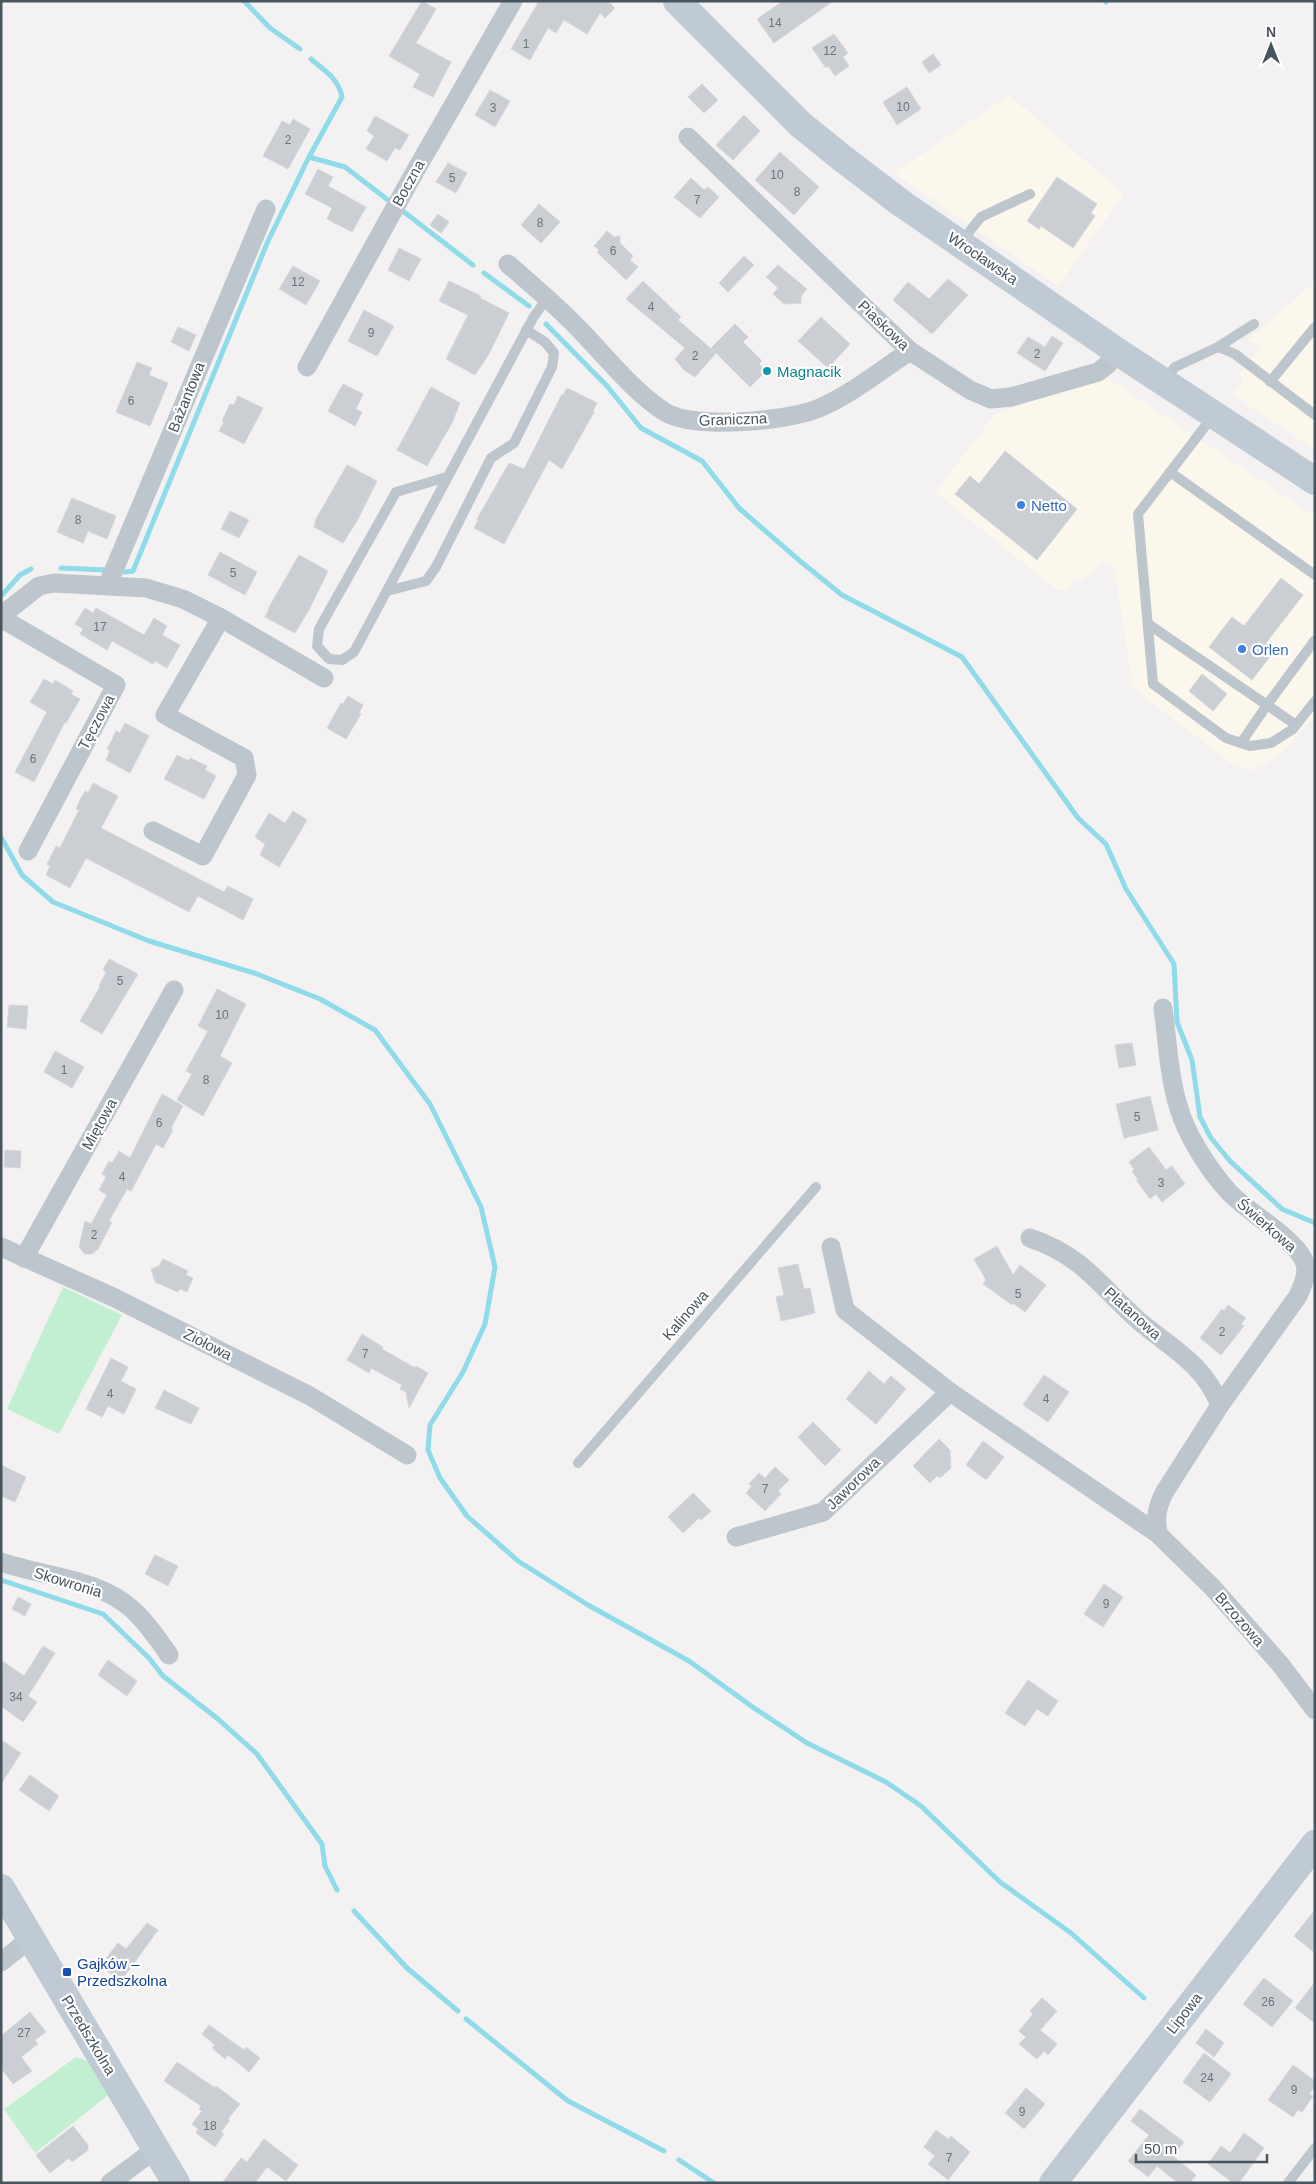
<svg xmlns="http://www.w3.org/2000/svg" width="1316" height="2184" font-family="Helvetica,sans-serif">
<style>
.commercial{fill:#fcf7ec}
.green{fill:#c2efd2}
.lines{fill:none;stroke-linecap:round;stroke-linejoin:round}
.stream{stroke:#90dbea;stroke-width:5}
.building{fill:#cbced3;stroke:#d5d7dc}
.lane{stroke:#bdc6cd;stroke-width:10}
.street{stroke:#bdc6cd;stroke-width:19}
.secondary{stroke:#bfcad4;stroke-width:28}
.culture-dot{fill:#0f9aa8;stroke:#fff;stroke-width:2}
.shop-dot{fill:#3f7fe0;stroke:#fff;stroke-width:2}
.transit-dot{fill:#1a4fb4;stroke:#fff;stroke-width:2}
.labels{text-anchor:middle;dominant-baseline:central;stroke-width:4.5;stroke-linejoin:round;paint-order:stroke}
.number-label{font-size:12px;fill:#6a737b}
.street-label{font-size:15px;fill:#49555e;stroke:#fff}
.culture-label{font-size:15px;fill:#0d838f;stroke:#fff;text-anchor:start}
.shop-label{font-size:15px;fill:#366cbe;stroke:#fff;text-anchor:start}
.transit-label{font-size:15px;fill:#164399;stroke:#fff;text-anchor:start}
</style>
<rect width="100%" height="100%" fill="#f3f1f1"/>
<g class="commercial">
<polygon points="1009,95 1124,194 1058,286 894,173"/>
<polygon points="1315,282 1315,450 1233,395 1243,380 1239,374 1260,348 1247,340"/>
<polygon points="1106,377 1315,516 1315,715 1281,754 1269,762 1251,770 1235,766 1133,688 1114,565 1101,563 1082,581 1076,579 1069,588 1057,590 935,492 995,414"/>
</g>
<g class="green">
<polygon points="63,1287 122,1315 59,1434 7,1409"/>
<polygon points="76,2057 93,2063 112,2092 35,2153 4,2109"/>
</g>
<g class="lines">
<g class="stream">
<polyline points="244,1 270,28 300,49"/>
<polyline points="1105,1 1106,2"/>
<polyline points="309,157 345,167 388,200"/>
<polyline points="404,212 473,265"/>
<polyline points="484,273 529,306"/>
<polyline points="546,324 607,386 641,428 702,461 739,508 800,561 842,595 962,657 1078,818 1106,844 1126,889 1174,964 1177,1022 1192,1060 1200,1117 1211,1138 1230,1161 1282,1209 1315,1223"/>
<polyline points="61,568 106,570"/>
<path d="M124 572 133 571 268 241 309 157 342 97C339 79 324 70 311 59"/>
<polyline points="1,596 20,575 31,569"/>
<polyline points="1,837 22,875 53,902 149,941 257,974 320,999 375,1030 430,1104 481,1207 495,1267 485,1324 463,1372 430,1425 428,1450 440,1478 467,1516 518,1561 588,1605 689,1661 754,1708 807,1743 886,1782 921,1806 1000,1882 1071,1933 1144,1998"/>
<polyline points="1,1580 103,1614 149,1658 163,1676 218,1719 257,1754 322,1844 325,1866 337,1890"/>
<polyline points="354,1911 407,1968 458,2011"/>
<polyline points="466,2019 568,2101 664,2151"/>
<polyline points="679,2160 714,2183"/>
</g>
</g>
<g class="building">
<polygon points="422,1 436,9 416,43 451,62 433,97 413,87 420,74 389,56"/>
<polygon points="539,1 608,1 615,8 605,18 600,13 587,34 564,20 556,33 548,28 530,60 511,49"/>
<polygon points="783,1 833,1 774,43 757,19"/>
<polygon points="834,34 848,53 843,57 849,66 835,76 828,66 826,68 812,48"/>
<polygon points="933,54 941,65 929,73 922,62"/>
<polygon points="702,84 718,100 704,113 688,97"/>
<polygon points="907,87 921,109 897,125 883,102"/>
<polygon points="490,90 510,101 495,127 475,115"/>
<polygon points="744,115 760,131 733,160 716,145"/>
<polygon points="375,116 409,135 400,150 395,148 387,161 366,149 374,136 367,131"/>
<polygon points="293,119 310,129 288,169 263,156 282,121 290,125"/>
<polygon points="780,152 819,187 794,215 755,180"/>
<polygon points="448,163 467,173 456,193 436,182"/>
<polygon points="318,169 333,177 328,186 366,207 352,232 327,219 332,208 305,194"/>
<polygon points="1057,177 1097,204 1091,213 1095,216 1073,248 1041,226 1039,229 1027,221"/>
<polygon points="691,178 704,190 708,187 719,197 700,218 674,197"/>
<polygon points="539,204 560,222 541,243 521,225"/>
<polygon points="438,214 449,222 441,233 430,225"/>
<polygon points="607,231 614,237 620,236 620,243 633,256 630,260 638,267 626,280 597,252 599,250 594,246"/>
<polygon points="399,248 421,259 409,281 388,270"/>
<polygon points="744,256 754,265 728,292 719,283"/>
<polygon points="778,265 807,289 801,296 801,303 784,304 773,294 778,288 766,277"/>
<polygon points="293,266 320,281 306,305 279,289"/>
<polygon points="948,279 968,295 932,334 893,300 908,282 929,299"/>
<polygon points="449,281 481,296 480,298 509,313 489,354 475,375 446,359 468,315 439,301"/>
<polygon points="643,281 681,317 678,320 716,353 711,348 735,324 748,337 743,342 762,361 759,364 766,371 750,387 716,353 695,377 684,370 675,359 685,348 626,299"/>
<polygon points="364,310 394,326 377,356 348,341"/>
<polygon points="821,317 850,344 828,368 798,341"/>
<polygon points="178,327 196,335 189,351 171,342"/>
<polygon points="1052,336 1063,343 1045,371 1017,353 1028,337 1045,347"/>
<polygon points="137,362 152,368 149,375 168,383 150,426 116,412"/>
<polygon points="343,384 363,394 356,409 362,412 355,426 328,411"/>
<polygon points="431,387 460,403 452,423 427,466 397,450"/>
<polygon points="567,388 597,403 593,411 594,412 562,469 549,460 504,544 474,528 478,520 477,519 509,463 524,469 562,394 563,395"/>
<polygon points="238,396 263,408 244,444 219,431 224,422 222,421 230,404 234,405"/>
<polygon points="1005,451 1077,509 1037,560 955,494 970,476 979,484"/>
<polygon points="347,465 377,481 357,521 343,543 314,527 316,519"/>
<polygon points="72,498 116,516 107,539 88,531 83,543 57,532"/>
<polygon points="230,511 249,520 239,538 221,529"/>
<polygon points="220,552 257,572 245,595 208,575"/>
<polygon points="299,555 328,571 310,608 295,633 265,617 269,609 268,609"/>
<polygon points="1281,578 1303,595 1266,643 1275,650 1252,680 1209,647 1232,617 1244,626"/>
<polygon points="85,608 93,613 96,608 144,635 154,618 167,626 162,635 180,645 167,668 155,661 153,664 112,641 107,650 80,634 83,629 75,624"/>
<polygon points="1202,674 1227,694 1213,711 1189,691"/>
<polygon points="44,679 53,684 55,680 73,691 71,694 80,699 66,723 65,722 34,782 15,772 47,712 30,702"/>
<polygon points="348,696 363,705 359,713 361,714 346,739 327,728 341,703 343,704"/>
<polygon points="125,723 149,736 130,773 106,760 110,751 107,749 112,740 116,731 120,733"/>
<polygon points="177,755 189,761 190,758 207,766 205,770 216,776 204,799 164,779"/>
<polygon points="93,783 118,796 101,828 224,892 228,886 253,899 243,920 198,896 189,912 86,858 70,888 46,875 50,866 47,864 56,846 60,848 79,810 76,809 80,800 85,791 88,793"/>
<polygon points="293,811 307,820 279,867 260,855 265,844 255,837 269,813 285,823"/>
<polygon points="109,959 138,974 102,1034 80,1021 100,987 99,986 106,972 103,970"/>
<polygon points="217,989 246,1004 220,1056 232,1063 203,1116 177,1100 192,1074 186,1071 208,1031 198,1026"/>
<polygon points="9,1005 28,1006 26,1029 7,1027"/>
<polygon points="1132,1043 1136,1065 1119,1068 1115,1045"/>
<polygon points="55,1051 84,1067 72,1088 44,1072"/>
<polygon points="162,1094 183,1106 171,1128 173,1130 163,1148 156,1144 131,1191 127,1189 109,1221 112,1222 98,1249 92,1254 85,1254 79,1247 85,1221 91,1224 107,1195 99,1190 106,1177 102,1174 109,1161 112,1163 119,1151 130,1158"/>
<polygon points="1150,1096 1158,1130 1124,1138 1116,1104"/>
<polygon points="1149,1147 1166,1170 1172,1166 1185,1184 1162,1202 1156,1194 1150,1199 1137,1181 1138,1180 1132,1171 1134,1169 1129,1162"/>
<polygon points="5,1150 21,1151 20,1168 4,1167"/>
<polygon points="997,1246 1013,1275 1020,1265 1046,1285 1025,1312 1013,1303 1012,1305 983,1284 986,1280 974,1259"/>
<polygon points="163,1259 188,1271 186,1275 193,1278 187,1292 180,1289 178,1292 155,1282 151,1269 159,1266"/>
<polygon points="798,1264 804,1289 810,1288 815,1313 781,1321 776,1297 784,1295 778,1268"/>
<polygon points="1228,1305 1246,1318 1241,1324 1244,1326 1221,1355 1200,1338 1222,1309 1224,1311"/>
<polygon points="362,1334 383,1347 382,1349 415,1368 416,1366 428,1373 409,1408 406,1392 400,1389 402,1385 371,1368 369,1373 347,1360"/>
<polygon points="111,1358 128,1367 121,1381 136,1389 124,1414 108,1406 102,1417 86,1409"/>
<polygon points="869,1371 884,1384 891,1376 906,1389 876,1424 846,1399"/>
<polygon points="1044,1375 1069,1392 1048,1422 1023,1405"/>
<polygon points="164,1390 199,1408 191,1424 155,1408"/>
<polygon points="813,1422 841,1450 825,1466 798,1437"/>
<polygon points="939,1439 950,1450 951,1468 940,1478 937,1476 930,1483 913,1466"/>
<polygon points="983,1441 1004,1457 987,1479 985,1479 966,1465"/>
<polygon points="1,1465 26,1477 15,1502 1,1496"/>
<polygon points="775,1467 789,1480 778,1491 781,1494 765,1511 746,1493 752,1486 749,1484 759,1473 765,1478"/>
<polygon points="693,1493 711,1511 701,1520 699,1518 683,1533 668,1517"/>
<polygon points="155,1555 178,1566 168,1586 145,1574"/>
<polygon points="1104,1584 1123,1597 1103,1627 1084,1614"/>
<polygon points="18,1597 31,1604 25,1616 12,1609"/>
<polygon points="43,1646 55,1653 28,1696 37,1702 23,1722 1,1706 1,1660 24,1676"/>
<polygon points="108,1660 137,1681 127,1696 98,1675"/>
<polygon points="1028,1680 1058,1701 1048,1716 1037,1709 1025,1726 1005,1713"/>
<polygon points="1,1740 21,1753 1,1784"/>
<polygon points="30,1775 59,1796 49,1811 19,1790"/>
<polygon points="1315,1910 1315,1953 1294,1936"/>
<polygon points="147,1923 158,1930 121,1981 100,1966 118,1943 126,1949"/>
<polygon points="1264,1978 1293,2001 1272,2027 1243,2004"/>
<polygon points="1315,1982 1315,2023 1295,2008"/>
<polygon points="1042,1998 1057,2011 1040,2030 1057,2044 1048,2055 1044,2051 1037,2059 1019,2044 1026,2037 1019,2031 1033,2014 1030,2011"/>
<polygon points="30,2012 46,2032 35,2040 38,2044 21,2057 32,2071 13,2084 1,2068 1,2036"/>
<polygon points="209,2025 244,2050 246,2047 260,2058 249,2072 228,2055 225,2059 212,2048 215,2045 202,2034"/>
<polygon points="1206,2029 1224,2043 1214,2057 1196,2043"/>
<polygon points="1204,2053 1231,2074 1210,2102 1183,2082"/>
<polygon points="177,2062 215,2088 216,2086 240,2104 228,2119 230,2120 221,2132 224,2134 215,2147 196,2133 198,2129 192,2124 202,2111 199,2109 201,2106 164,2081"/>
<polygon points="1293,2065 1315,2081 1315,2086 1309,2094 1313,2096 1302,2112 1298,2110 1293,2117 1268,2100"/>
<polygon points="1026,2088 1045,2104 1024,2129 1005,2113"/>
<polygon points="1140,2109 1184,2142 1173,2156 1196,2175 1190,2183 1178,2183 1157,2166 1148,2177 1128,2161 1149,2135 1131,2121"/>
<polygon points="73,2126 88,2145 88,2150 72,2162 69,2158 50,2173 36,2155"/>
<polygon points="936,2130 948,2139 951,2136 970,2152 948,2180 928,2164 935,2156 924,2147"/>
<polygon points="1244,2133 1264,2148 1239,2183 1233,2183 1208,2164 1221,2146 1230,2153"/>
<polygon points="264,2139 298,2165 286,2181 267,2167 255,2183 222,2183 241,2158 247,2162"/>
</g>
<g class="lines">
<g class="lane">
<polyline points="961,242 981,217 1030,194"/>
<polyline points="1218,347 1235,354 1315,415"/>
<polyline points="1164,380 1175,367 1218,347 1254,324"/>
<polyline points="1270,382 1315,327"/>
<polyline points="1213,416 1138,514 1153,684 1226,738 1250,746 1271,743 1293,729 1315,701"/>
<polyline points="1170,472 1315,575"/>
<polyline points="447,477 396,492 319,629 317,646 329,659 342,660 354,652 533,318 547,298"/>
<polyline points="387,591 426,581 436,567 491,458 514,443 552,367 554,353 545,342 526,330"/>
<polyline points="1148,624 1267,705 1315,640"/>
<polyline points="1241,743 1267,705 1296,725"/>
<polyline points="578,1463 816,1187"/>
<polyline points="1288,2183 1315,2148"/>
</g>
<g class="street">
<polyline points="688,137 910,351 970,390 991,399 1011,397 1098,372 1108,364 1118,352"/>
<path d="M508 264C532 285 556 305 578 328 604 354 634 393 665 412 694 430 786 421 817 409 846 398 884 368 910 351"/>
<polyline points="307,367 413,175 513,1"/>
<polyline points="108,584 266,209"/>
<polyline points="1,614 11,608 39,586 54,583 146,588 183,599 221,618 324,678"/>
<polyline points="1,618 116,685 28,851"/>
<polyline points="153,831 203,856 247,775 244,758 165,715 221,618"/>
<path d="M1030 1238C1083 1256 1100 1286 1139 1321 1172 1349 1203 1363 1220 1405"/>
<polyline points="1,1247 113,1297 310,1396 407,1455"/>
<polyline points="831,1247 845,1310 950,1392 1158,1534 1212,1587 1280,1664 1315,1710"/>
<polyline points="24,1258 174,990"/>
<path d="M1158 1534C1155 1517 1157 1508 1164 1493L1220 1405 1298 1296C1302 1286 1308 1276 1305 1264 1300 1241 1244 1210 1228 1191 1211 1172 1193 1145 1183 1120 1169 1085 1168 1045 1163 1008"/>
<polyline points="736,1537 823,1512 950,1392"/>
<path d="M1 1562C44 1577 98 1578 133 1610 147 1623 158 1639 169 1655"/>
<polyline points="1,1962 31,1938"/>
<polyline points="110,2183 157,2148"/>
</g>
<g class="secondary">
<polyline points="677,1 800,124 842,158 901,203 1118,352 1315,481"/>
<polyline points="1,1888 176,2183"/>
<polyline points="1053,2183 1315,1844"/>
</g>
</g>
<circle class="culture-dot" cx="767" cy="371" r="5"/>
<g class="shop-dot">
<circle cx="1021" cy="505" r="5"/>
<circle cx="1242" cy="649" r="5"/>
</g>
<rect class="transit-dot" x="62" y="1967" width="10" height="10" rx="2.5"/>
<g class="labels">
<g class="number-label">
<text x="775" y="23">14</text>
<text x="526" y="44">1</text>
<text x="830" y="51">12</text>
<text x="903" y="107">10</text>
<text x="493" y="108">3</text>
<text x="288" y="140">2</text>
<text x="777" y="175">10</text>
<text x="452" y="178">5</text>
<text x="797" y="192">8</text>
<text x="697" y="200">7</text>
<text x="540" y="223">8</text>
<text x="613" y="251">6</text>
<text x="298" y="282">12</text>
<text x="651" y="307">4</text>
<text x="371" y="333">9</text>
<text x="1037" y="354">2</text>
<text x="695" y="356">2</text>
<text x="131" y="401">6</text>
<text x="78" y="520">8</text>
<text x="233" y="573">5</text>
<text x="100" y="627">17</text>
<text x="33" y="759">6</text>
<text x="120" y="981">5</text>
<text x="222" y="1015">10</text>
<text x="64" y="1070">1</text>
<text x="206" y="1080">8</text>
<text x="1137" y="1117">5</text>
<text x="159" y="1123">6</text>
<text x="122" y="1177">4</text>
<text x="1161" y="1183">3</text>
<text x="94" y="1235">2</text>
<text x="1018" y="1294">5</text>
<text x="1222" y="1332">2</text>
<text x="365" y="1354">7</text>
<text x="110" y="1394">4</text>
<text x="1046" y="1399">4</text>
<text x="765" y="1489">7</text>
<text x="1106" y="1604">9</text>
<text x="16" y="1697">34</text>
<text x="1268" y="2002">26</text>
<text x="24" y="2033">27</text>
<text x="1207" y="2078">24</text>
<text x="1294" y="2090">9</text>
<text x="1022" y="2112">9</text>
<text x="210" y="2126">18</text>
<text x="949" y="2158">7</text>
</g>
<g class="street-label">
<text transform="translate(408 183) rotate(-61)">Boczna</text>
<text transform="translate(983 258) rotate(34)">Wrocławska</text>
<text transform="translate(884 325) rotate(44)">Piaskowa</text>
<text transform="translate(186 397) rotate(-68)">Bażantowa</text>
<text transform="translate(733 419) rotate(-2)">Graniczna</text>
<text transform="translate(96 722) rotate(-62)">Tęczowa</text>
<text transform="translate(99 1124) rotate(-61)">Miętowa</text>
<text transform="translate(1267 1225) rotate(41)">Świerkowa</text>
<text transform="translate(1133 1313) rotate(42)">Platanowa</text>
<text transform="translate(685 1315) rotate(-49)">Kalinowa</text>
<text transform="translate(208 1344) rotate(27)">Ziołowa</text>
<text transform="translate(853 1483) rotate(-44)">Jaworowa</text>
<text transform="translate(68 1582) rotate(17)">Skowronia</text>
<text transform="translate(1240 1619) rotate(49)">Brzozowa</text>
<text transform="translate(1184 2013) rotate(-52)">Lipowa</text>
<text transform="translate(89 2035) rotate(59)">Przedszkolna</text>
</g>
<g class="culture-label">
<text x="777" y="371">Magnacik</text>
</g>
<g class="shop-label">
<text x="1031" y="505">Netto</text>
<text x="1252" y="649">Orlen</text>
</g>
<g class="transit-label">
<text x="77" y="1963">Gajków –<tspan x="77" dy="17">Przedszkolna</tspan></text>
</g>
</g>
<rect width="1316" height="2184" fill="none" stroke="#49555e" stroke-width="5"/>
<g transform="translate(1271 45)" stroke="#ffffff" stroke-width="4" paint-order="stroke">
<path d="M0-4L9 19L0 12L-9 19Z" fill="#49555e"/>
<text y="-8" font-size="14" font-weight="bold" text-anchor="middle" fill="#49555e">N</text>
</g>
<path d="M1136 2154v8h131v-8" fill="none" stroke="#49555e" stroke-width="2.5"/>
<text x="1144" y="2154" font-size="15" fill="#49555e" stroke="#ffffff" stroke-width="4" paint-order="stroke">50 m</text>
</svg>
